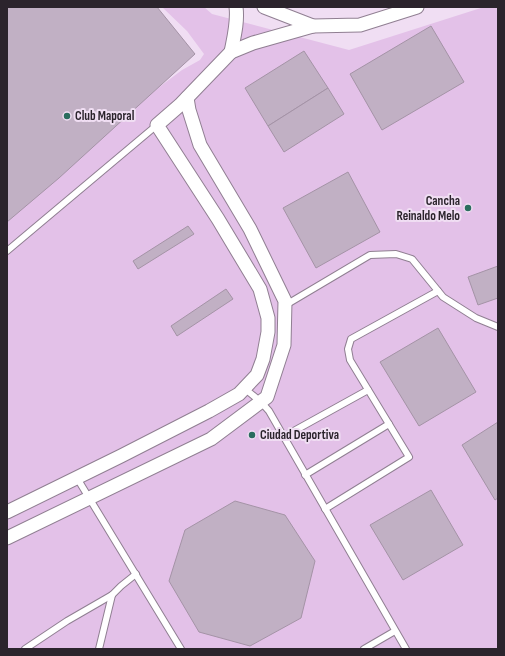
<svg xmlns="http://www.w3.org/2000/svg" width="505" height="656" font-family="'Sofia Sans Condensed',sans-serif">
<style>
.green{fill:#e3c1e8}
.building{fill:#c1b0c4;stroke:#a493a6}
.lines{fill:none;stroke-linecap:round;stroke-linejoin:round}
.lane-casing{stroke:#907f92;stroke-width:8}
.street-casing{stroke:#907f92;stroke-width:15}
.lane{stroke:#fff;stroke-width:6}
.street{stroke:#fff;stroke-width:13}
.poi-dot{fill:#2a6d5e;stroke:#f0def3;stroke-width:1.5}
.labels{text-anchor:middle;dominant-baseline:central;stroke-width:4;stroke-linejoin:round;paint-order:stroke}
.poi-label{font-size:13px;font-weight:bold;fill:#2b242c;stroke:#f0def3;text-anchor:start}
</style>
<rect width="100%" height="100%" fill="#f0def3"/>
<polygon class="green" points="162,7 204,7 212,14 349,50 484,7 498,7 498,649 7,649 7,221 150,94 182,70 200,60 204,54 187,31"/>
<g class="building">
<polygon points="7,7 157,7 195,54 59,178 7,222"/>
<polygon points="431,26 464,82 382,130 350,74"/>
<polygon points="304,51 328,88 268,126 245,88"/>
<polygon points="328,88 344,114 284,152 268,126"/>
<polygon points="348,172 380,232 316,268 283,208"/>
<polygon points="188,226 194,234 138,269 133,261"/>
<polygon points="498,266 498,298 478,305 468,277"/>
<polygon points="226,289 233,299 177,336 171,326"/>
<polygon points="438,328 476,392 419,426 380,362"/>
<polygon points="498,422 498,498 495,500 462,445"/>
<polygon points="431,490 463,545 403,580 370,525"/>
<polygon points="235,501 285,515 315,561 301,618 250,646 199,632 169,581 185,530"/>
</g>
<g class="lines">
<g class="lane-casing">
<g id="lane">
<polyline points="7,251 157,125"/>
<polyline points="284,306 370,255 396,254 412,259 443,297 476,318 498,327"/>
<polyline points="244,388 261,402 269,411 406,649"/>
<polyline points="283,437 368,390"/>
<polyline points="305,475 389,424"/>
<polyline points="77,478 181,649"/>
<polyline points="325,509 409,457 350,360 348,349 351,339 438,291"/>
<polyline points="25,649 67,621 112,595"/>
<polyline points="99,649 112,595 121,586 136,574"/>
<polyline points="364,649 395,631"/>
</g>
</g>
<g class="street-casing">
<g id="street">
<polyline points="264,7 313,26 360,25 417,7"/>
<path d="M231 52C234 37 238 22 236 7"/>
<polyline points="7,512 121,456 209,411 239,394 257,375 263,359 268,332 268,318 260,289 218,219 157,125 180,105 231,52 253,43 313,26"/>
<polyline points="7,538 211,439 267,397 284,345 285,301 250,229 200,145 189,110 187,98"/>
</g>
</g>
<use href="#lane" class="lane"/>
<use href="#street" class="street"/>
</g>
<g class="poi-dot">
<circle cx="67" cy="116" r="4"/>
<circle cx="468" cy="208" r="4"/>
<circle cx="252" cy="435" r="4"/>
</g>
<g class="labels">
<g class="poi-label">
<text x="75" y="116">Club Maporal</text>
<text x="460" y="201" text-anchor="end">Cancha<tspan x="460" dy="15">Reinaldo Melo</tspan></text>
<text x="260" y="435">Ciudad Deportiva</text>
</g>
</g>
<rect width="505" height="656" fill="none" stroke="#2b242c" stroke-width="16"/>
</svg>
